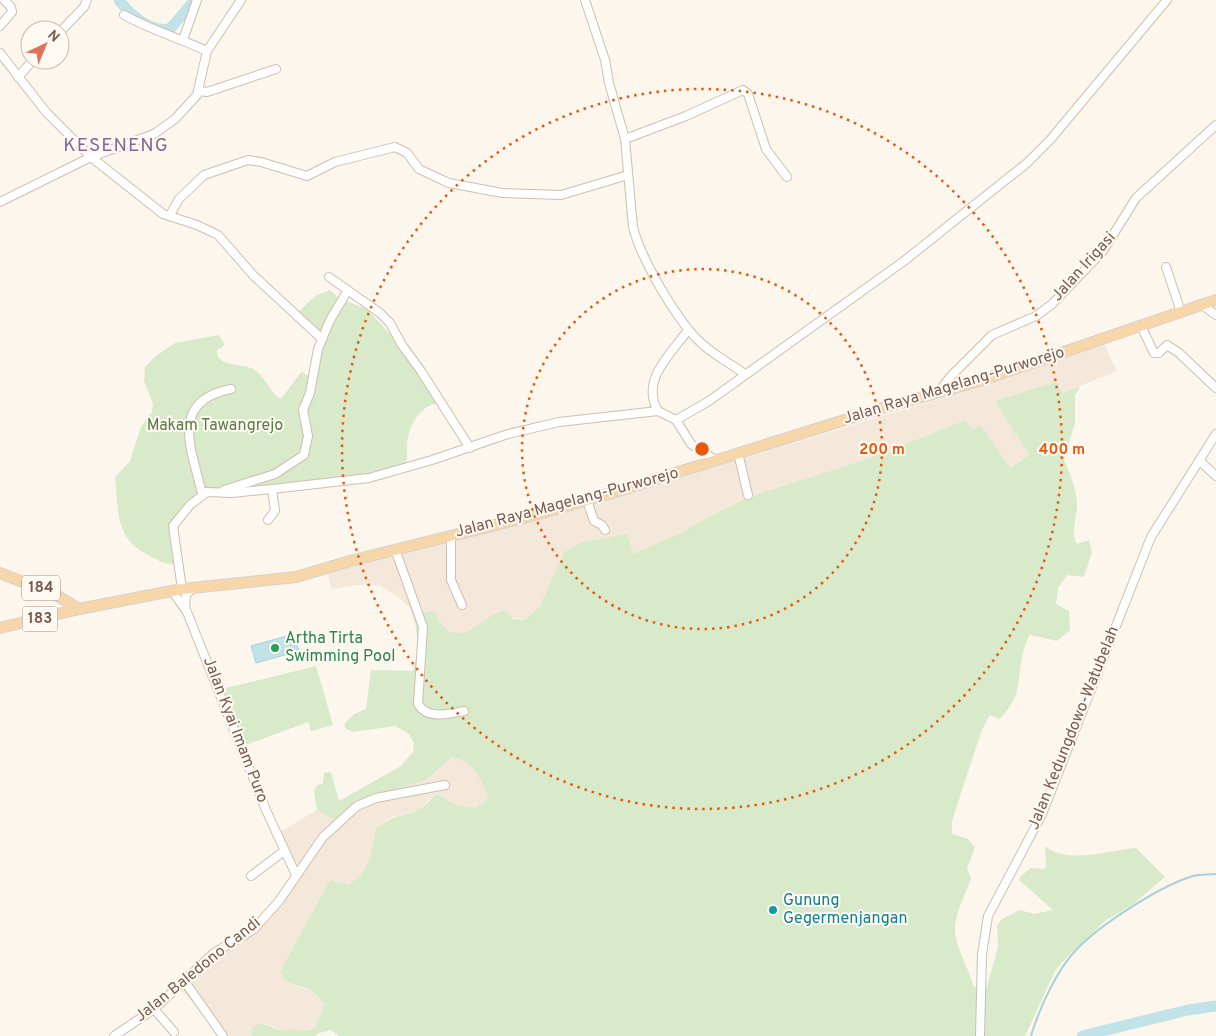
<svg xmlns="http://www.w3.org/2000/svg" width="1216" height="1036" font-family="Overpass,sans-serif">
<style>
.residential{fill:#f4e8db}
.green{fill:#d8eaca}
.water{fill:#c1e2e6;stroke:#a7d1d7}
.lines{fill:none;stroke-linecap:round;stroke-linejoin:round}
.stream{stroke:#a7d1d7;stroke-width:2}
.river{stroke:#c1e2e6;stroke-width:11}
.minor-casing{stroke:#cfbeb1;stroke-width:10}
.major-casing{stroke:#d9d1ce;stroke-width:12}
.minor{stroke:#fff;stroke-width:8}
.major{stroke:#f7d7a9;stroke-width:10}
.ring{fill:none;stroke:#e8590c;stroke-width:2.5;stroke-dasharray:2.5 5}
.leisure-dot{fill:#2e9e5b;stroke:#fefaf3;stroke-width:2}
.culture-dot{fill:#0f9aa8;stroke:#fefaf3;stroke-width:2}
.labels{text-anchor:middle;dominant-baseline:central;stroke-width:4;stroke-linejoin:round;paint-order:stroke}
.shield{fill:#fefaf3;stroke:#a08b80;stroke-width:1}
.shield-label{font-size:15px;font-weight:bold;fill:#785c4f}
.street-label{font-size:16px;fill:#785c4f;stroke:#fefaf3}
.park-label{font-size:16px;fill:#597d47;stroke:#fefaf3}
.leisure-label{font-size:16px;fill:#27864d;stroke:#fefaf3;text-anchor:start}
.culture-label{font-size:16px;fill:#0d838f;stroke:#fefaf3;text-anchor:start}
.quarter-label{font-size:19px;letter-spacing:1px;fill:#836792;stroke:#fefaf3}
.centre{fill:#e8590c;stroke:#fefaf3;stroke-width:2.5}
.ring-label{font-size:15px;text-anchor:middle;font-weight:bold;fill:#e8590c;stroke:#fefaf3;stroke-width:4;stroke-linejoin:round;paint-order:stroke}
</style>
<rect width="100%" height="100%" fill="#fcf6ed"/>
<g class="residential">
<polygon points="1103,342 1117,371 1062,393 996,402 1029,455 1009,468 981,425 973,429 965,420 873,457 746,498 708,517 683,532 632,555 564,552 540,606 525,620 494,614 466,633 449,632 438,619 410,608 397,596 379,585 357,585 332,589 327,573 347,566 593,504 978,387"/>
<polygon points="452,757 462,759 469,764 482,779 488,798 476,808 466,808 451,803 438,795 428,800 419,810 389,818 376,828 372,857 361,877 348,885 330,880 280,971 299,987 313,991 324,1004 320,1020 312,1028 304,1031 294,1029 282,1030 264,1023 252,1028 252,1036 212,1036 217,1034 212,1024 182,991 204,966 281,902 295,885 300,871 278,833 317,810 334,820 351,805 369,797 426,780"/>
</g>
<g class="green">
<path d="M330 290 338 298 367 309 421 368 437 403C418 407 407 429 407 448 407 456 408 459 404 467L378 474 201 496 170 528C170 540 178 553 175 564 164 564 159 561 150 556 114 539 119 512 115 477L130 461 141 427 152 412 153 404 144 381 145 367 156 356 175 343 219 335 225 345 217 350C216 369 244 362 255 370 263 376 270 389 277 397L281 399 302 371 306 375 312 372 318 338 296 314 315 296Z"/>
<path d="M1056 382 1063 393 1080 386 1075 396V423L1064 460C1070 473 1077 491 1077 505 1077 518 1070 532 1077 544L1089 540 1092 552 1084 577 1067 575 1058 588 1056 604 1069 611 1070 630 1057 641 1030 635C1013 663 1029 692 999 719L990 715 981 732 952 821V834L968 839 975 847 967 869 971 878C966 893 956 911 955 927 954 945 969 969 974 987H987L998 947 997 926 1002 919 1020 910 1034 914 1053 910 1019 880 1021 876 1031 868 1044 869 1046 866 1045 846C1068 865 1109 850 1136 848L1165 877 1132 905 1105 921 1067 957 1055 971 1025 1036H339L331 1030 318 1033 316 1036H252V1028C263 1019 269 1028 281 1030 285 1031 289 1029 293 1029 296 1029 301 1031 304 1031 318 1030 321 1015 324 1004L313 991 286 981 280 971 330 880 348 885C372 870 371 854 376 828 392 816 399 817 416 811 424 808 430 799 438 794 450 803 461 808 476 808L488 798C482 778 473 761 452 757L426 780 369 797 351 805 334 820 317 810 314 792 316 786 323 783 324 773 330 772 332 775 339 801 401 766 413 752 414 743 409 734 395 726 353 732 346 729 344 724 354 714 366 709 371 670 413 671C419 650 419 629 410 608L423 613 435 611 438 619 449 632 466 633 494 614 504 611 513 619 525 620 540 606 564 552 583 542 627 534 633 554 683 532 708 517 746 498 873 457 965 420 973 429 981 425 1010 468 1029 455 995 401Z"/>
<polygon points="316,666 333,725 311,731 308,722 243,746 222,689"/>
</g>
<polygon class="water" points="294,634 299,651 256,663 251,646"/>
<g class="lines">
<path class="stream" d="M1031 1036C1039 1009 1057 969 1077 949 1101 924 1160 886 1193 876 1200 874 1209 875 1216 874"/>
<g class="river">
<path d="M119 0C130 15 151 33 170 29L195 0"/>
<polyline points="1082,1036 1188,1010 1216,1006"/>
</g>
<g class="minor-casing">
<g id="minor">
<path d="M585 0 605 60 609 83 625 139 633 227C641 259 677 321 701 343 714 355 731 364 745 374"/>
<path d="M124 15C151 30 179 38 207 51"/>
<polyline points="0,26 12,12 11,7 4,0"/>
<polyline points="60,32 84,7 87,0"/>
<polyline points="183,40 197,0"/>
<polyline points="0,53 46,112 91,157 163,214 197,225 218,235 254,276 322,339"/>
<polyline points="18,77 33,60"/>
<polyline points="198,91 207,92 276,69"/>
<polyline points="625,139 686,116 743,90 748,94 766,149 787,177"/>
<polyline points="0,202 91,157 154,134 175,119 197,95 207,51 241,0"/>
<polyline points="170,215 179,199 204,175 248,160 261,162 307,176 335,162 395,147 407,153 419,169 438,178 449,183 502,193 561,195 628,175"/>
<polyline points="1166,267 1181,312"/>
<polyline points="329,277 380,313 390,323 402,345 421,371 470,448"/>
<polyline points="1202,305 1216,315"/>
<polyline points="1141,326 1154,353 1159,353 1167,345 1179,353 1216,388"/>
<polyline points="939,392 950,377 992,335 1036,316 1052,304 1103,251 1136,198 1216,125"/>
<path d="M658 411C640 380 671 354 688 330"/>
<polyline points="676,420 691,444 717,461"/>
<polyline points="738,453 748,495"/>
<polyline points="1200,461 1216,476"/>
<polyline points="224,490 275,474 304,455 308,436 303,410 310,393 318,349 330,320 348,290"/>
<path d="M202 494C193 452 167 401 231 389"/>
<polyline points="587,500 594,521 602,525 605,530"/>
<polyline points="268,520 275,511 272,489"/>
<polyline points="451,535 451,580 462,605"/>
<path d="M395 549 423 627 418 704C427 720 449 714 464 711"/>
<polyline points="193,588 186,595 185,607 266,810 296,875"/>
<polyline points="182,589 173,526 190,505 207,492 232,493 272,489 369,478 432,460 508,434 559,422 658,411 676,420 709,401 904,261 1027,163 1050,140 1167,0"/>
<polyline points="173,592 185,609"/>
<polyline points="251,876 283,852"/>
<polyline points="185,982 223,1036"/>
<polyline points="154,1009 174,1032"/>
<polyline points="114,1036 154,1009 214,953 254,929 279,901 323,837 357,806 376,798 445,785"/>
<polyline points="980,1036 982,954 988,916 1042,814 1151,537 1216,434"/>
</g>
</g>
<g class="major-casing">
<g id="major">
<polyline points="0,573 56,595 79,609"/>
<polyline points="0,628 79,609 182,589 296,577 350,561 535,515 618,491 886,407 979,381 1216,300"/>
</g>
</g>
<use href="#minor" class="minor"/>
<use href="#major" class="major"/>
</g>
<g class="ring">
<circle cx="702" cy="449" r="180"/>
<circle cx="702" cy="449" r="360"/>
</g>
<circle class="leisure-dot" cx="275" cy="648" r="5"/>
<circle class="culture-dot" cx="773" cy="910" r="5"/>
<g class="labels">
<g class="shield">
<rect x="22" y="575.5" width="38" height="25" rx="4"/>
<rect x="22.5" y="606.5" width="35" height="25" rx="4"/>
</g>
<g class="shield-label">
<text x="41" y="588">184</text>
<text x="40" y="619">183</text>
</g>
<g class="street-label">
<text transform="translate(1084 267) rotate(-48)">Jalan Irigasi</text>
<text transform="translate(954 386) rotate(-17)">Jalan Raya Magelang-Purworejo</text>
<text transform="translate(567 503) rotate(-15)">Jalan Raya Magelang-Purworejo</text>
<text transform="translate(1074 728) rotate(-68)">Jalan Kedungdowo-Watubelah</text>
<text transform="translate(235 730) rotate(69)">Jalan Kyai Imam Puro</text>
<text transform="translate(198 970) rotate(-39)">Jalan Baledono Candi</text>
</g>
<g class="park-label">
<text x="215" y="426">Makam Tawangrejo</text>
</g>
<g class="leisure-label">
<text x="285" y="639">Artha Tirta<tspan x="285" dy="18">Swimming Pool</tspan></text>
</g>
<g class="culture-label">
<text x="783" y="901">Gunung<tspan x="783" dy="18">Gegermenjangan</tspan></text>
</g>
<g class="quarter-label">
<text x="116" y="146">KESENENG</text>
</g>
</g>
<circle cx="702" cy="449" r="8" class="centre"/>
<g class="ring-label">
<text x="882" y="454">200 m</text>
<text x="1062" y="454">400 m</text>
</g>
<g transform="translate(45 45) rotate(44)"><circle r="24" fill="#fefaf3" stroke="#c8bbb1"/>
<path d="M0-4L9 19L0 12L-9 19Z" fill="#e07258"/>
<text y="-8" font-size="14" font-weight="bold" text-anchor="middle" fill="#785c4f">N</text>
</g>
</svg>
